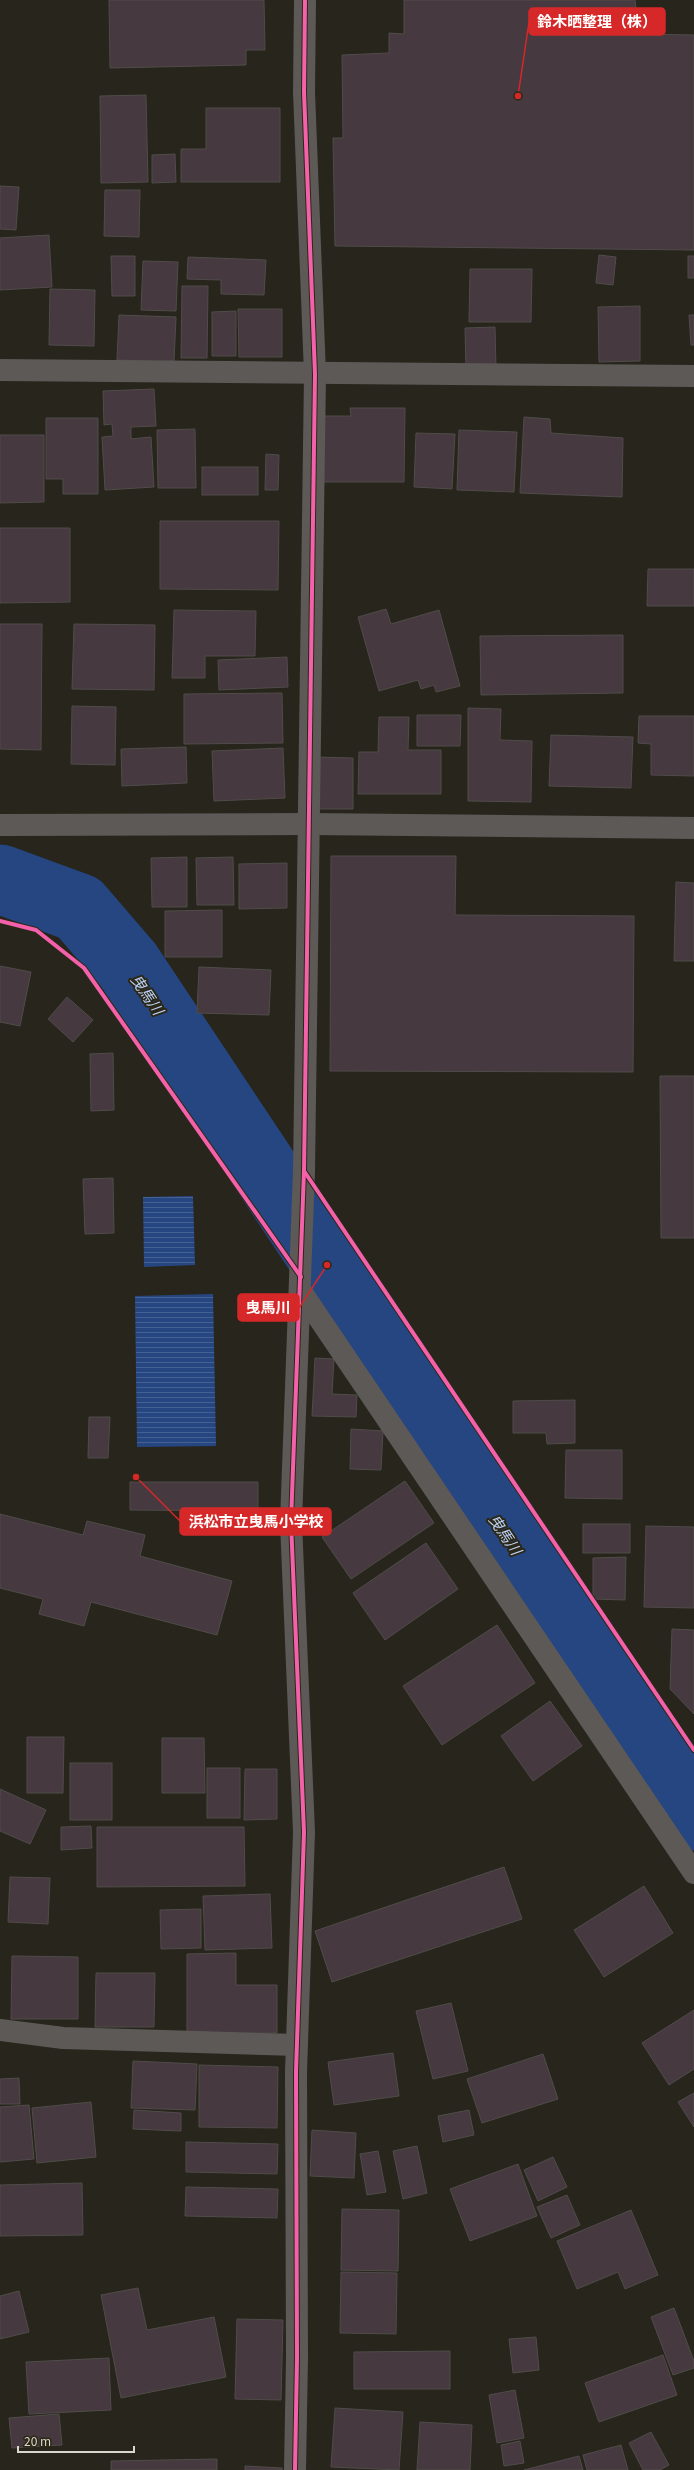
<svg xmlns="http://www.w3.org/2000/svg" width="694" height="2470" font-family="Georgia,'Noto Sans JP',serif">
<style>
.water{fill:url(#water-rules)}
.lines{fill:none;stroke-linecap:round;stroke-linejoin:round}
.river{stroke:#264682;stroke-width:69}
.building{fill:#46393f;stroke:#504c4a}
.street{stroke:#5c5957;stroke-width:22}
.cycleway-casing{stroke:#2c2817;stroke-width:6}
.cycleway{stroke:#f560ab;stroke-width:4}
.labels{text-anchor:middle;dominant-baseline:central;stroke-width:4;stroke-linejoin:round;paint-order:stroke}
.water-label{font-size:15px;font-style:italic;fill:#bdd3fa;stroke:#2c2817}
.leader{fill:none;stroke:#d62828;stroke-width:1.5}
.callout-dot{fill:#d62828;stroke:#2c2817;stroke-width:1.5}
.callout{fill:#d62828;stroke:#d62828;stroke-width:1.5}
.callout-label{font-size:15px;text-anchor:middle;font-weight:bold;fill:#fff}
</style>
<defs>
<pattern id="water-rules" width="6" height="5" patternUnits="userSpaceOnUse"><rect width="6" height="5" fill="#264682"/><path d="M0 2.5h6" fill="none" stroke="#456092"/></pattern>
</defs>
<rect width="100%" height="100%" fill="#27251c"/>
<g class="water">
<polygon points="193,1196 195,1265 144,1267 143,1197"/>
<polygon points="213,1294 216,1446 137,1447 135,1296"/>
</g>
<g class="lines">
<polyline class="river" points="0,879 79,908 128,965 694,1816"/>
</g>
<g class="building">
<polygon points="109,0 264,0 265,50 246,50 246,65 110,68"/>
<polygon points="404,0 635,0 639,34 694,35 694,250 335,246 333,138 343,138 342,55 389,53 389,33 404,34"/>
<polygon points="146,95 148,182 101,183 100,96"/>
<polygon points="206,108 280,108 280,182 181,182 181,149 206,149"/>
<polygon points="175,154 176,182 152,183 152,155"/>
<polygon points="0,186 19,187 16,230 0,229"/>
<polygon points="105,190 140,190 139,237 104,236"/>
<polygon points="49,235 52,287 0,290 0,238"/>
<polygon points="599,255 616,257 613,285 596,283"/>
<polygon points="111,256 135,256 135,296 112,296"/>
<rect x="688" y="256" width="6" height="22"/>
<polygon points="188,257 266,260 264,295 221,294 221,280 187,279"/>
<polygon points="143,261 178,262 176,311 141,310"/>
<polygon points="470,269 532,269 531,322 469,322"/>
<polygon points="182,286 208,286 207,358 181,358"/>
<polygon points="50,289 95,290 94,346 49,345"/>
<polygon points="640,306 640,361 599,362 598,307"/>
<polygon points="238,309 282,309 282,357 239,357"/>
<polygon points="236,311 236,356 212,356 212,312"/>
<polygon points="119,315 176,317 174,362 117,360"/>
<polygon points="689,315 694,315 694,345 691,345"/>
<polygon points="495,327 496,368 466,369 465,328"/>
<polygon points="154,389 156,426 131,427 131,439 151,437 154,487 105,490 102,437 113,436 112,424 104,425 103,391"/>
<polygon points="350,408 405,408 404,482 322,482 322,416 351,416"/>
<polygon points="524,417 550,419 551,433 623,438 622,497 520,493"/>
<polygon points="46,418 98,418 98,494 63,494 63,479 46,479"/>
<polygon points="195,429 196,488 158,488 157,430"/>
<polygon points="459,430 517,432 514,492 457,490"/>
<polygon points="416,433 455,434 452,489 414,487"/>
<polygon points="0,435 44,435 44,502 0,503"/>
<polygon points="266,454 279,455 278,490 265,490"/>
<rect x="202" y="467" width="56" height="28"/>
<polygon points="160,521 279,521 278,590 160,589"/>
<polygon points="0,528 70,528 70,602 0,603"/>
<polygon points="648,569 694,569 694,606 647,606"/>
<polygon points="386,609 391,624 439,610 460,686 436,692 434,685 421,689 418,680 379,691 358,617"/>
<polygon points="174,610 256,611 255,656 205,656 205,678 172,678"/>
<polygon points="0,624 42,624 41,750 0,749"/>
<polygon points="74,624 155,625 154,690 72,689"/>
<polygon points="623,635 623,693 481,695 480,636"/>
<polygon points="287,657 288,687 219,690 218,660"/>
<polygon points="282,693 283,743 184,744 184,694"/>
<polygon points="72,706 116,707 115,765 71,764"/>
<polygon points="468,708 501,709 500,740 532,741 531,802 468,801"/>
<polygon points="417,715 461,715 460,746 417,746"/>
<polygon points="639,716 694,716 694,776 651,775 651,744 638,743"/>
<polygon points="379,717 409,717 408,750 441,750 441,794 358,794 359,752 378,752"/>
<polygon points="551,735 633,737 631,788 549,786"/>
<polygon points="186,747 187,783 122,786 121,749"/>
<polygon points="283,748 285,798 214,801 212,751"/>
<polygon points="316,757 353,758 353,809 316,809"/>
<polygon points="331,856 456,856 455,915 634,916 633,1072 330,1071"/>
<polygon points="187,857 187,907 152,907 151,858"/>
<polygon points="233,857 234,905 197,905 196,858"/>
<polygon points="287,863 287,908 239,909 239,864"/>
<polygon points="676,882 694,883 694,961 674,961"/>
<polygon points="222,910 222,957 165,957 165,911"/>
<polygon points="0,966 31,972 20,1026 0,1022"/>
<polygon points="199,967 271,970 269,1015 197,1013"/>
<polygon points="67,997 93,1020 73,1042 48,1019"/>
<polygon points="113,1053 114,1110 91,1111 90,1054"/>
<polygon points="660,1076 694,1076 694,1238 661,1238"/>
<polygon points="113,1178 114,1233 85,1234 83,1179"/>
<polygon points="315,1358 334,1359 332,1394 357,1395 356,1417 312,1416"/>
<polygon points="575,1400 575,1443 547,1444 546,1433 513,1433 513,1401"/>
<polygon points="89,1417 110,1417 108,1458 88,1458"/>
<polygon points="351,1429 383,1431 381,1470 350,1469"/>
<polygon points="566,1450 622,1450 622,1499 565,1498"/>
<polygon points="405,1481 434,1523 351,1579 322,1537"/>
<polygon points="130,1482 258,1482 258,1511 130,1510"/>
<polygon points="0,1514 83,1535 87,1521 145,1535 140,1556 232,1581 217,1635 91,1602 84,1626 39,1614 43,1599 0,1588"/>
<rect x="583" y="1524" width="47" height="29"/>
<polygon points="646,1526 694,1527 694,1608 644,1607"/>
<polygon points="426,1543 458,1589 385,1640 353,1593"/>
<polygon points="626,1557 625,1600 593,1599 593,1558"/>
<polygon points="497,1625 535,1683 442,1745 403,1686"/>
<polygon points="672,1629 694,1630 694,1714 670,1689"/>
<polygon points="550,1701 582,1746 533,1781 501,1736"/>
<polygon points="27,1737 64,1737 63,1793 27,1793"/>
<polygon points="162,1738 204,1738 205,1793 162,1793"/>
<rect x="70" y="1763" width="42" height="57"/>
<rect x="207" y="1768" width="33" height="50"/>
<polygon points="245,1769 277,1769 277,1819 244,1820"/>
<polygon points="0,1789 46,1810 30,1844 0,1831"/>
<polygon points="91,1826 92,1848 61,1850 61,1827"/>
<polygon points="97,1827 244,1827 245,1886 97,1887"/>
<polygon points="504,1867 522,1919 332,1982 315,1931"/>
<polygon points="10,1877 50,1878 48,1924 8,1922"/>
<polygon points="644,1886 673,1933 604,1977 574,1930"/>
<polygon points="270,1894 272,1948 205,1950 203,1896"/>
<polygon points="201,1909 201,1948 161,1949 160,1910"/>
<polygon points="236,1953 236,1985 277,1985 277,2033 187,2034 187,1954"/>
<polygon points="12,1956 78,1957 78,2019 11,2019"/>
<polygon points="96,1973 155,1973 154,2027 95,2027"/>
<polygon points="451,2003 468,2071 433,2079 416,2011"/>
<polygon points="694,2010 694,2069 669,2085 642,2043"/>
<polygon points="393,2053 399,2096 334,2105 328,2062"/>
<polygon points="543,2054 558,2099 482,2123 467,2079"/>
<polygon points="133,2061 197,2064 195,2110 131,2108"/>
<polygon points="199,2065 278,2067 277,2128 199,2127"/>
<polygon points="19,2078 20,2104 0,2104 0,2079"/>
<polygon points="694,2093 694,2127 678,2102"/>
<polygon points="91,2102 96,2157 37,2163 32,2108"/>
<polygon points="29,2105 34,2159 0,2162 0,2107"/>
<polygon points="134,2110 181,2113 181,2131 133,2129"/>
<polygon points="469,2110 474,2135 443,2142 438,2116"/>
<polygon points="312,2130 356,2133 354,2178 310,2176"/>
<polygon points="186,2142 278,2144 277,2174 186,2172"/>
<polygon points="417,2146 427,2193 403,2199 393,2151"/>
<polygon points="378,2151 386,2192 367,2195 360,2154"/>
<polygon points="553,2157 567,2187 538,2201 524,2170"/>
<polygon points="518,2164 537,2216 470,2241 450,2189"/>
<polygon points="82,2183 83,2235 0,2236 0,2185"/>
<polygon points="186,2187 278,2189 277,2218 185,2216"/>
<polygon points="567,2195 580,2225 551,2238 537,2207"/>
<polygon points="342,2209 399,2210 398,2271 341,2270"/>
<polygon points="631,2210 658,2275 625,2289 618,2272 577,2289 557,2241"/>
<polygon points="341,2272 397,2273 396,2334 340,2333"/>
<polygon points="138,2288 147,2330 214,2317 226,2377 121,2398 101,2295"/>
<polygon points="19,2291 29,2332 0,2339 0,2296"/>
<polygon points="674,2308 694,2361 694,2368 673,2375 651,2317"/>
<polygon points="237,2319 283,2320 281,2400 235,2399"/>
<polygon points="536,2337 539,2370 513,2373 509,2339"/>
<polygon points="450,2351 450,2389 354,2389 354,2352"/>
<polygon points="663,2355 677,2395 599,2422 585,2383"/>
<polygon points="109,2358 111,2410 29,2414 26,2362"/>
<polygon points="515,2390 524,2438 497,2443 489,2395"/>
<polygon points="335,2408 403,2412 399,2470 331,2467"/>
<polygon points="59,2414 62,2445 12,2448 9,2418"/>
<polygon points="420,2422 472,2425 470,2470 417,2470"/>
<polygon points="651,2432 669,2465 660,2470 643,2470 629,2443"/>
<polygon points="520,2441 524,2463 504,2466 501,2445"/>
<polygon points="621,2445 628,2470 587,2470 583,2455"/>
<polygon points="579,2456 583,2470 524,2470"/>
<polygon points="217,2459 217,2470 111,2470 111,2461"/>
<polygon points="245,2466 282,2468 282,2470 245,2470"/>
</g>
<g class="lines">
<g class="street">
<polyline points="0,370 694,376"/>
<polyline points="0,825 309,824 694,828"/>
<polyline points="300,1290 694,1873"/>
<polyline points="0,2030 63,2038 296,2045"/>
<polyline points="295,2470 297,2358 296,2072 304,1832 291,1522 304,1171 315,374 304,92 305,0"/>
</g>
<g class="cycleway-casing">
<g id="cycleway">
<polyline points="0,921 36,930 84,968 301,1277"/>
<polyline points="304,1171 694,1750"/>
<polyline points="295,2470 297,2358 296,2072 304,1832 291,1522 304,1171 315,374 304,92 305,0"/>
</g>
</g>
<use href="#cycleway" class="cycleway"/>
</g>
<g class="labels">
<g class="water-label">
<text transform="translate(148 994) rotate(56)">曳馬川</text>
<text transform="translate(506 1534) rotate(56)">曳馬川</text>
</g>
</g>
<path class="leader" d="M518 96L529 22M327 1265L299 1308M136 1477L180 1521"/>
<g class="callout-dot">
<circle cx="518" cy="96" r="4"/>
<circle cx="327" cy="1265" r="4"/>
<circle cx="136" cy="1477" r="4"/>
</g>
<g class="callout">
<rect x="529" y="8" width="136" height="27" rx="4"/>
<rect x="238" y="1294" width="61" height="27" rx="4"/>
<rect x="180" y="1508" width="151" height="27" rx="4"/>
</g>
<g class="callout-label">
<text x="597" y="27">鈴木晒整理（株）</text>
<text x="268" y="1313">曳馬川</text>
<text x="256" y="1527">浜松市立曳馬小学校</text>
</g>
<path d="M18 2446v6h116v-6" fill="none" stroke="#dad8cd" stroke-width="2"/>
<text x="24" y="2446" font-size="12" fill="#dad8cd" stroke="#2c2817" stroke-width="3" paint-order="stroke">20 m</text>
</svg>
